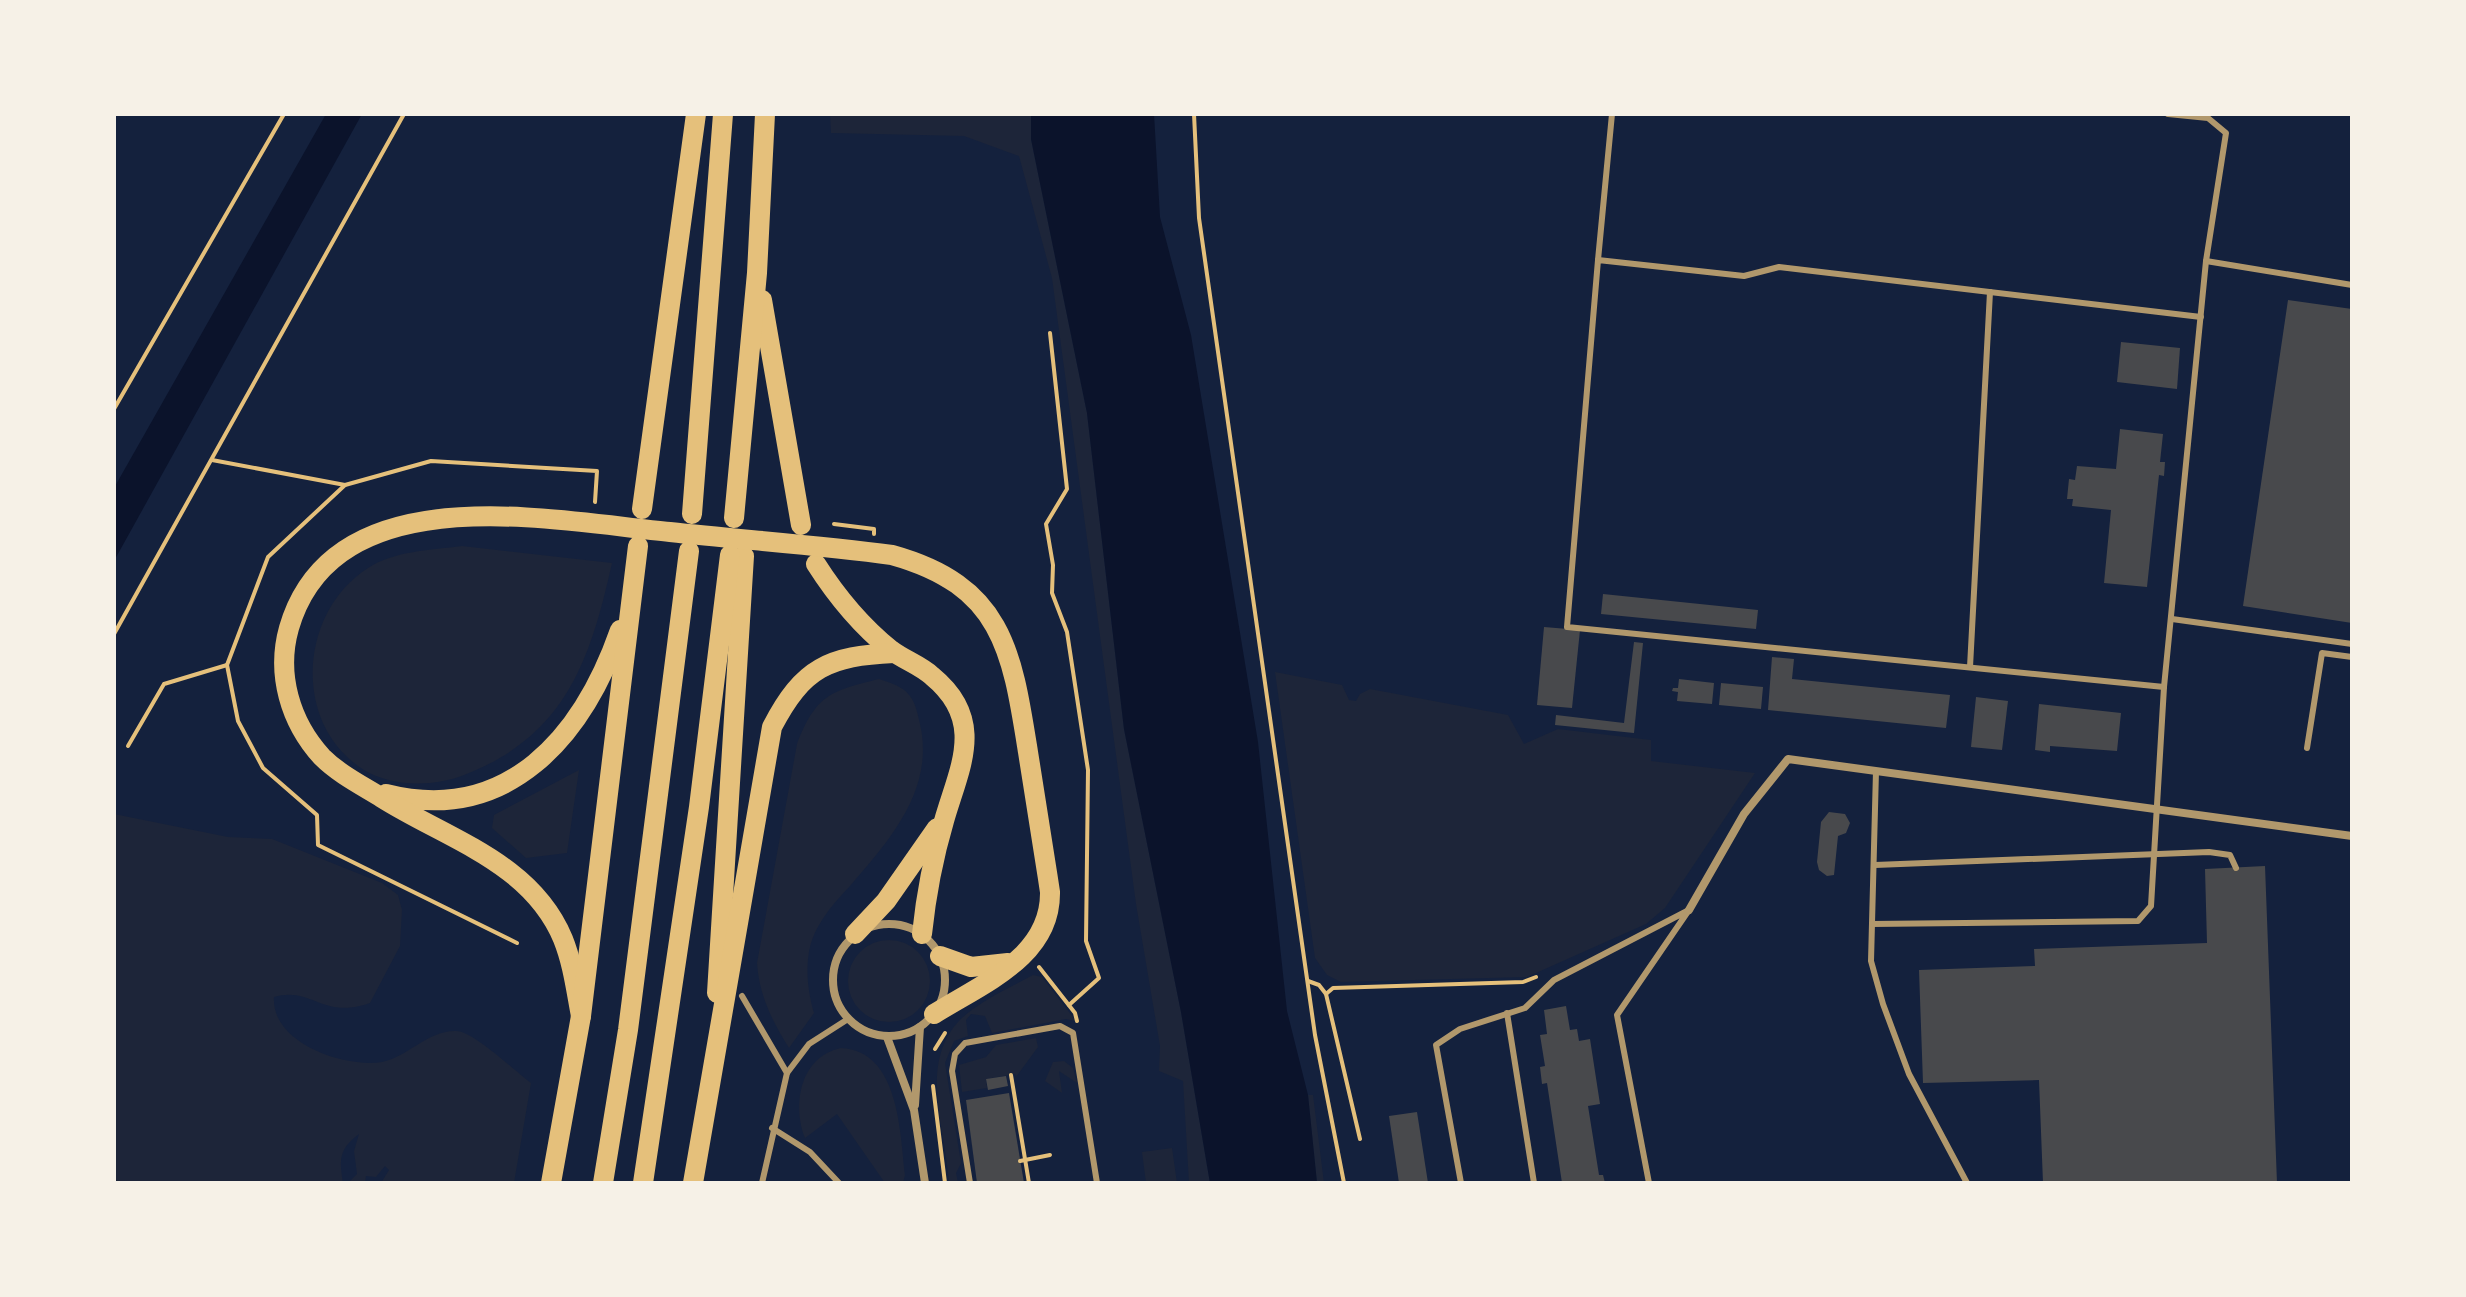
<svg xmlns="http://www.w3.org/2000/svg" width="2466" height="1297" font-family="Cabin,sans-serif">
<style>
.green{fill:#1d2539}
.water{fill:#0b132b}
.building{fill:#48494c}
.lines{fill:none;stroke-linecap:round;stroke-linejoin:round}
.path{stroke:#e5c07b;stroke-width:4}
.service{stroke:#b1986c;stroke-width:6}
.minor{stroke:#b1986c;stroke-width:8}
.motorway{stroke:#e5c07b;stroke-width:20}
</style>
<rect width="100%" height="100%" fill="#14213d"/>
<g class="green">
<polygon points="830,114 1031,114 1031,139 1087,413 1124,729 1181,1012 1210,1183 1189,1183 1183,1081 1159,1071 1160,1046 1136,904 1052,278 1019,156 964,136 831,133"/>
<path d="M462 546 612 563C590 662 565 736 464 775 434 787 392 787 364 770 291 724 299 612 368 568 394 551 431 550 462 546Z"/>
<polygon points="1275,672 1342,685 1349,700 1356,701 1360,694 1370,689 1508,715 1524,744 1558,729 1651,740 1651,761 1755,773 1665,908 1646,924 1527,977 1341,982 1327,975 1315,958"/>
<path d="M879 679C908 688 914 694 920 724 935 789 890 840 850 886 834 903 816 923 810 947 805 969 808 992 814 1013L789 1048C772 1021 759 995 757 963L797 744C816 695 830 691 879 679Z"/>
<polygon points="579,770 567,853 526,858 492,828 494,815"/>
<path d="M114 814 228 837 272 839 382 883 398 895 402 910 400 946 370 1003C322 1020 312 986 274 997 271 1043 344 1068 382 1062 408 1057 428 1030 456 1031 473 1031 515 1071 531 1083L514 1183H381L389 1170 385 1166 376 1177 366 1176 365 1183H348L357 1174 354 1151 359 1134C339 1149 339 1159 343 1183H114Z"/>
<circle cx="889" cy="981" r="41"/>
<path d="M1033 975 1042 977 1076 1021 1066 1019 992 1033 985 1016 971 1014 966 1020 968 1036 954 1041 945 1063 961 1163 956 1173 958 1183H949C945 1123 913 1051 973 1009 991 996 1013 986 1033 975Z"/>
<polygon points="1036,1038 1038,1047 1016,1077 1015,1074 986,1079 987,1088 962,1092 959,1065 986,1057 996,1045"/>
<path d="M841 1048C899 1051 900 1131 905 1175L903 1183H885L837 1114 805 1138C792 1104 800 1057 841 1048Z"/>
<polygon points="1064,1061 1073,1068 1077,1083 1059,1071 1062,1093 1045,1081 1053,1062"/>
<polygon points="1308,1095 1313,1095 1324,1183 1317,1183"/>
<polygon points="1172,1148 1177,1183 1146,1183 1142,1152"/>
</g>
<g class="water">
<polygon points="326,114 362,114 114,561 114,488"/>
<polygon points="1031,114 1154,114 1160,217 1191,335 1258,742 1287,1011 1308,1095 1317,1183 1210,1183 1181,1012 1124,729 1087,413 1031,139"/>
</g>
<g class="building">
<polygon points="2288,300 2352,309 2352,623 2243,606"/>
<polygon points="2121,342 2180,348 2177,389 2117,382"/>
<polygon points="2120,429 2163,434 2160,462 2165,462 2164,476 2159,475 2147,587 2104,583 2111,510 2072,506 2073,499 2067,499 2069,479 2075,480 2077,466 2116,469"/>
<polygon points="1603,594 1758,610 1756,629 1601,614"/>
<polygon points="1544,627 1580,630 1572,708 1537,705"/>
<polygon points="1634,642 1643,643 1634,733 1555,725 1556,715 1624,723"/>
<polygon points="1772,657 1794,659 1792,679 1950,695 1946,728 1768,710"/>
<polygon points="1679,679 1714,683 1712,704 1677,701 1678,692 1672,691 1673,688 1678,688"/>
<polygon points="1721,683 1763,687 1761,709 1719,705"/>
<polygon points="1976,697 2008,701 2002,750 1971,747"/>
<polygon points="2039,704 2121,713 2117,751 2050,746 2050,752 2035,750"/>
<polygon points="1829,812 1845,814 1850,823 1846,833 1838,836 1834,875 1827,876 1819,870 1817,862 1821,822"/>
<polygon points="2265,866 2277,1183 2043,1183 2039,1080 1923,1083 1919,970 2035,966 2034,949 2207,943 2205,869"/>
<polygon points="1566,1006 1570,1030 1577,1029 1579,1041 1590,1039 1600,1104 1588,1106 1599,1175 1603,1175 1605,1183 1562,1183 1547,1083 1542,1084 1540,1067 1545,1066 1540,1035 1547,1034 1544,1010"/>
<polygon points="1006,1076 1008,1086 988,1090 986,1079"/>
<polygon points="1009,1093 1024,1183 977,1183 966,1100"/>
<polygon points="1417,1112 1428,1183 1399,1183 1389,1116"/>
</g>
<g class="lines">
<g class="path">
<polyline points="1194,114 1199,218 1315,1035 1344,1183"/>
<polyline points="1050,333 1067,489 1046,524 1053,565 1052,593 1067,632 1088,770 1086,941 1099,978 1069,1005"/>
<polyline points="114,409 284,114"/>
<polyline points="212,460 345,485"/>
<polyline points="834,524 874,529 874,534"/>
<polyline points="114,634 404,114"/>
<polyline points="128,746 164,684 227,665"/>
<polyline points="517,943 318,845 317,815 263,768 238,721 227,665 268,557 345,485 431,461 597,471 595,502"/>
<polyline points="1039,967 1075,1013 1077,1021"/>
<polyline points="1308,981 1319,985 1326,994 1360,1139"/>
<polyline points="1326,994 1333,988 1523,982 1536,977"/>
<polyline points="935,1049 945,1033"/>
<polyline points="1011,1075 1029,1183"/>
<polyline points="933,1086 945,1183"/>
<polyline points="1020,1161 1050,1155"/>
</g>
<g class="service">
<polyline points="1598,260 1612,114"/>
<polyline points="2206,261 2352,285"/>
<polyline points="2172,619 2352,644"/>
<polyline points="1970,667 1990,292"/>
<polyline points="2164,687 1567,627 1598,260 1744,276 1779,267 2201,317"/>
<polyline points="2307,748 2322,653 2352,657"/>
<polyline points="1876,771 1871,961 1883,1004 1909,1074 1967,1183"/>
<polyline points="1875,865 2209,852 2230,855 2236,868"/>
<polyline points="1872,924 2138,921 2151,906 2164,687 2206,261 2226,133 2208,118 2168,114"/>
<polyline points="742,996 787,1073"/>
<polyline points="1507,1013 1534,1183"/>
<polyline points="772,1128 810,1152 839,1183"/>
<polyline points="762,1183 787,1073 809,1044 848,1019"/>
<polyline points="970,1183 952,1071 955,1054 965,1043 1060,1026 1073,1033 1097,1183"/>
<polyline points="1461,1183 1436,1045 1460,1029 1525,1008 1554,980 1689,910 1617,1015 1649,1183"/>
</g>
<g class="minor">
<polyline points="1689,910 1744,814 1788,759 2352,836"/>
<circle cx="889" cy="980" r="56"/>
<polyline points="887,1037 914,1110 925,1183"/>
<polyline points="915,1105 920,1027"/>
</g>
<g class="motorway">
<polyline points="762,300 801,525"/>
<polyline points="642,509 696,114"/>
<polyline points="692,514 723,114"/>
<polyline points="734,518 757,273 765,114"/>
<path d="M816 564C837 597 860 625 891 650 904 660 920 665 932 676 987 721 959 768 944 821 933 858 926 896 922 934"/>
<path d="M386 794C508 825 583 736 620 630"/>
<polyline points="855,934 886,901 937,828"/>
<polyline points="940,956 971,967 1008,963"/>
<polyline points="717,993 744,556"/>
<path d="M581 1016C576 990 573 964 563 939 531 862 447 839 382 798 361 785 339 774 322 757 290 722 276 674 289 628 334 473 553 521 670 532 744 540 818 545 892 555 1003 586 1012 651 1028 752 1035 798 1043 845 1050 892 1051 957 983 983 934 1014"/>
<polyline points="551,1183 581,1016 638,546"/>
<polyline points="603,1183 628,1030 689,551"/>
<polyline points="643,1183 699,807 730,555"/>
<path d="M693 1183 772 727C803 667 829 656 894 653"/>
</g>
</g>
<rect width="2466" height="1297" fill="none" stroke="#f6f1e7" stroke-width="232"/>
</svg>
